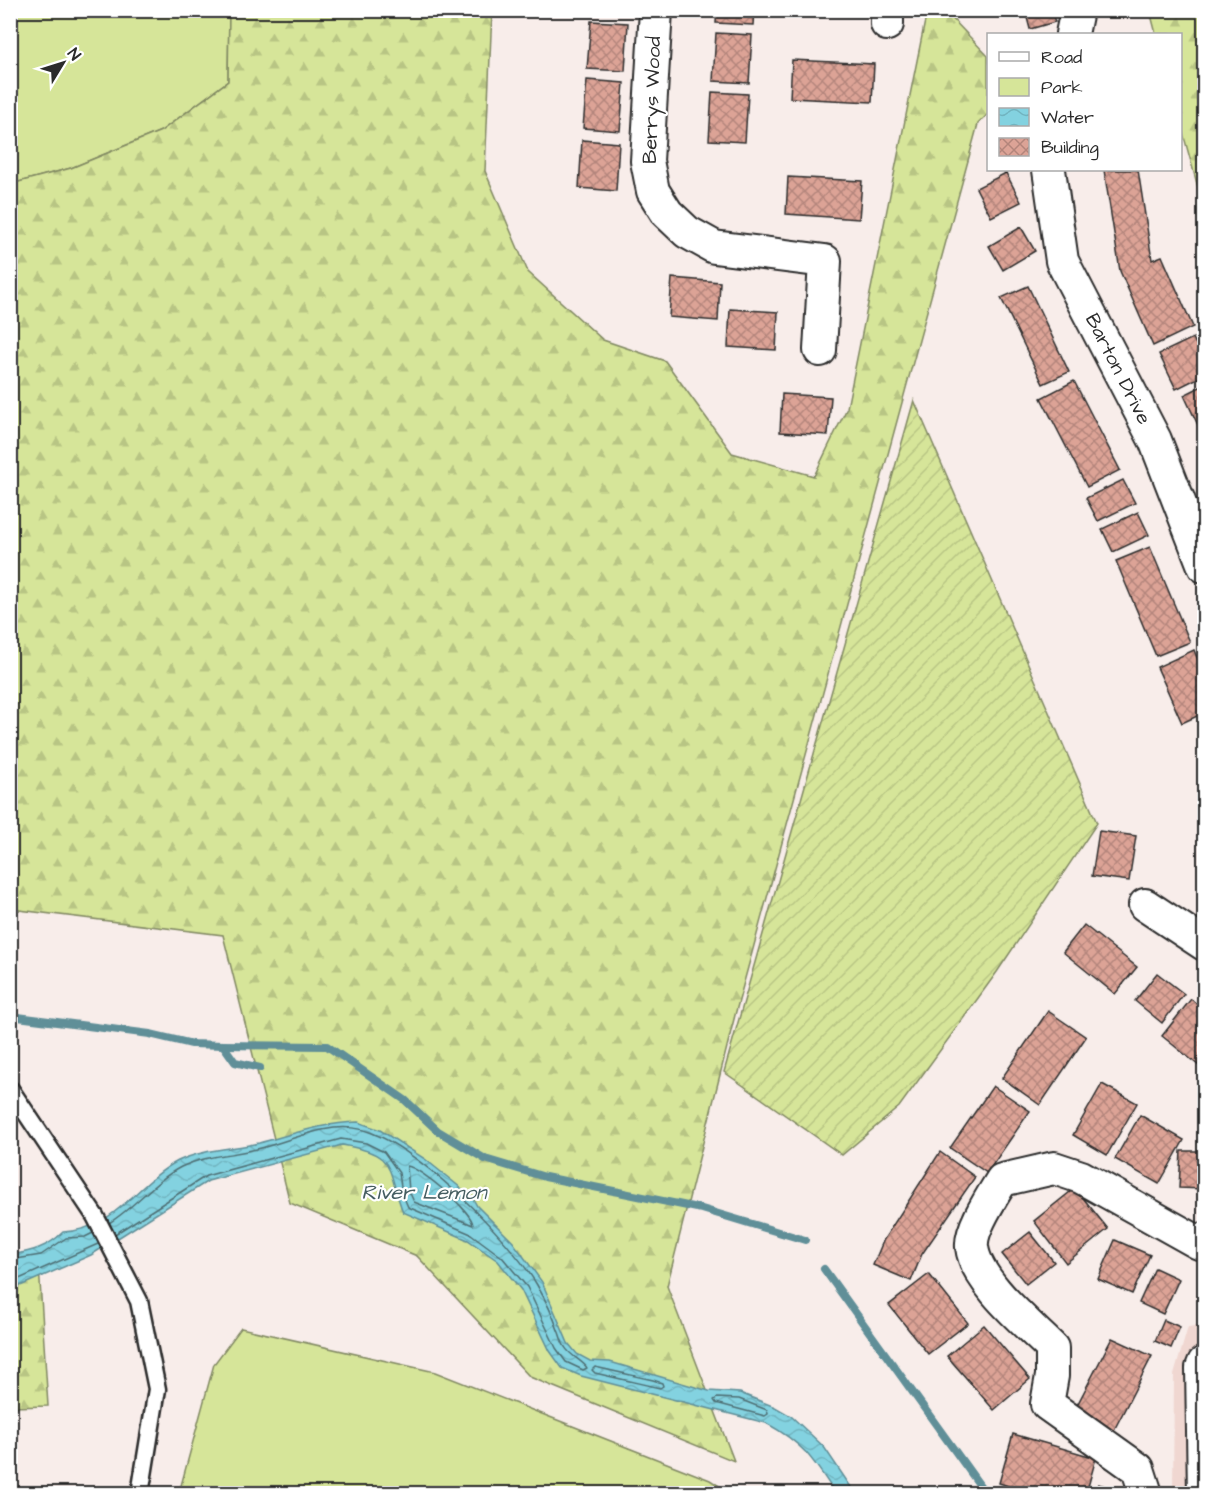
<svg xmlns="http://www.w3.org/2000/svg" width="1215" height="1504" font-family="'Architects Daughter',sans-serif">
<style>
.built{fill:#f0d7d1}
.green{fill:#d6e599;stroke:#808862;stroke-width:1.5}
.forest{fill:url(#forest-firs);stroke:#808862;stroke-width:1.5}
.garden{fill:url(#garden-furrows);stroke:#808862;stroke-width:1.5}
.water{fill:url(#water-waves);stroke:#608f98;stroke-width:1.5}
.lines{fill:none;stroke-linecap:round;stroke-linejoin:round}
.shore{stroke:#4e6e73;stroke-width:1.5}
.stream{stroke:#608f98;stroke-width:8}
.building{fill:url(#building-cross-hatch);stroke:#2b2b2b;stroke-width:1.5}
.lane-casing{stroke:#2b2b2b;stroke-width:21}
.street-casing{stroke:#2b2b2b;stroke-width:36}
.lane{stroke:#fff;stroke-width:16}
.street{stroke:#fff;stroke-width:32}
.labels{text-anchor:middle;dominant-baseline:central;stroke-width:4.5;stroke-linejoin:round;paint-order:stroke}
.street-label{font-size:20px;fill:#2b2b2b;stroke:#fff}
.water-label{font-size:21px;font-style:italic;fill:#455d61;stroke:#fff}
</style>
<defs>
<pattern id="forest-firs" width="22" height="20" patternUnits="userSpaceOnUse" patternTransform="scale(1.5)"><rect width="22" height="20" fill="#d6e599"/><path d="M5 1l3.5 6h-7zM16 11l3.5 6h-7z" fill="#b8c584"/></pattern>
<pattern id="garden-furrows" width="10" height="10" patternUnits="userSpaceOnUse" patternTransform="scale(1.5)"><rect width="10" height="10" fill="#d6e599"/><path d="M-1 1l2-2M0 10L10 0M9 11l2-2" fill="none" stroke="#b8c584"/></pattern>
<pattern id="water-waves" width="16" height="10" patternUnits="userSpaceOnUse" patternTransform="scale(1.5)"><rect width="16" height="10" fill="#83d2e0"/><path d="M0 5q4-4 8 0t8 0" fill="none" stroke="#71b4c0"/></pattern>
<pattern id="building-cross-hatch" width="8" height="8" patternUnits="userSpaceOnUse" patternTransform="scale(1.5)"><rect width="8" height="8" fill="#dca396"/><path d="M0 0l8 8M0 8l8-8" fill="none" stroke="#b3857b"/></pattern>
</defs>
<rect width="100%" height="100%" fill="#f8edea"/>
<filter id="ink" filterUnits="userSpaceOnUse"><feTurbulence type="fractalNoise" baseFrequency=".0167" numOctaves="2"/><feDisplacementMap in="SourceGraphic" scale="12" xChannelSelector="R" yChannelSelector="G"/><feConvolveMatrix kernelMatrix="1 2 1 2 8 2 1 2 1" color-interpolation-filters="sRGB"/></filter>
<g filter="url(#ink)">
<polygon class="built" points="1204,1325 1204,1493 1173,1494 1174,1375 1188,1327"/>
<g class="green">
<polygon points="11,11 229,11 228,81 161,131 71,168 11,184"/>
<polygon points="241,1328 435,1372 710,1480 730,1493 179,1493 214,1364"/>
</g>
<g class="forest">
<polygon points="229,11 492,11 485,171 528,272 603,340 665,361 732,453 814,476 847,408 927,11 945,11 988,56 988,114 978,124 735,1015 667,1286 734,1461 530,1377 417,1256 290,1203 223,935 11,909 11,184 71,168 161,131 228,81"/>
<polygon points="1150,11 1204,11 1204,209 1181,126 1180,34 1156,34"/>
<polygon points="39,1266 48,1406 11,1407 11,1271"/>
</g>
<polygon class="garden" points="914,400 1097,823 997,972 899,1107 842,1155 724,1072"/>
<path class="water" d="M358 1122 380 1130 425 1159 472 1197 477 1206 513 1242 542 1282 568 1343 577 1354 590 1361 610 1362 709 1391 740 1393 775 1407 791 1416 824 1447 855 1493H835C813 1459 803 1443 766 1423L581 1376 562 1368 550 1351 521 1290 498 1261 468 1240 403 1212C386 1168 398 1154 342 1145L208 1181 91 1255 11 1290V1255C32 1251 47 1248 63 1232 115 1230 136 1183 178 1161 203 1149 233 1149 259 1143 293 1134 323 1123 358 1122Z"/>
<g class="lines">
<g class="shore">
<path d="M407 1166C421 1168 472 1211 473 1225L414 1202 409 1191Z"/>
<path d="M109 1223C135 1207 154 1181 181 1167 205 1155 235 1155 261 1148 291 1141 326 1122 359 1129 411 1139 510 1239 537 1285 545 1299 553 1315 558 1330 561 1336 561 1342 565 1347 570 1356 583 1361 587 1368L583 1370 566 1362 556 1348 527 1287 502 1257 471 1234 408 1207 402 1193 399 1173 384 1152 366 1143 341 1139 206 1176 115 1234"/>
<polyline points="10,1260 41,1255 66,1238 85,1237 93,1233"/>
<polyline points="10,1283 98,1244"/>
<polygon points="595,1367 653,1380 662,1383 663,1386 660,1388 595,1373 592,1370"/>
<polygon points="717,1398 739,1399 767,1410 768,1414 765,1416 716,1403 714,1400"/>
</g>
<g class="stream">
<polyline points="10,1016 150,1034 192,1044 223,1045 235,1062 260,1068"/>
<polyline points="223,1045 327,1046 405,1100 438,1131 485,1159 545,1177 702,1209 805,1240"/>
<polyline points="824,1269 986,1494"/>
</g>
</g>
<g class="building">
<polygon points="717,10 754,10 753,25 716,23"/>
<polygon points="1025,10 1051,10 1055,22 1030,29"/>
<polygon points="591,21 628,23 625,71 587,69"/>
<polygon points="716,33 752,35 749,83 713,81"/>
<polygon points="792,60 874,64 872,102 790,98"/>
<polygon points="587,80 624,83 620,131 583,128"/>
<polygon points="712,92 748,94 745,142 709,140"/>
<polygon points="582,140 619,143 616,191 579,188"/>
<polygon points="1104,170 1138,170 1152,260 1162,256 1193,327 1153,346 1120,271"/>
<polygon points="1006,173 1021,202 991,217 976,188"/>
<polygon points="788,177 862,181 859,219 786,214"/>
<polygon points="1021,227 1035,251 1003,270 989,246"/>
<polygon points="672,278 720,282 718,321 669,317"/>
<polygon points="1028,286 1069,372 1043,384 1001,298"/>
<polygon points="730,309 778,312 776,350 728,347"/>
<polygon points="1193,338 1204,361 1204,375 1176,389 1159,354"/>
<polygon points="1074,381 1120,470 1087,487 1041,398"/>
<polygon points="1204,385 1204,438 1184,395"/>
<polygon points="782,394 831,397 828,435 780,432"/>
<polygon points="1123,480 1135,503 1098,521 1086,498"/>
<polygon points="1138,512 1149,535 1113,552 1102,529"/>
<polygon points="1150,547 1190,642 1156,656 1116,561"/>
<polygon points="1194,650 1204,674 1204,713 1182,723 1157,667"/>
<polygon points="1099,831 1136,836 1129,881 1092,876"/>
<polygon points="1084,925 1137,967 1115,994 1063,952"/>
<polygon points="1157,973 1184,994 1162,1023 1135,1001"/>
<polygon points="1191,999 1204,1010 1204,1070 1162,1036"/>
<polygon points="1048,1011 1086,1037 1040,1105 1002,1078"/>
<polygon points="1102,1084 1137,1103 1107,1155 1073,1135"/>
<polygon points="993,1086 1030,1111 987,1173 950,1148"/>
<polygon points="1140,1115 1184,1140 1159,1184 1115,1159"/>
<polygon points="1181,1151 1204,1151 1204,1189 1179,1188"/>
<polygon points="940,1152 975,1177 922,1254 911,1281 873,1265 884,1239"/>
<polygon points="1075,1188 1108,1229 1066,1263 1034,1221"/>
<polygon points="1030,1232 1054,1262 1026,1284 1002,1254"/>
<polygon points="1115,1240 1150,1255 1132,1294 1098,1279"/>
<polygon points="1155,1268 1179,1279 1163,1314 1139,1303"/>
<polygon points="929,1274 968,1323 928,1354 889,1305"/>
<polygon points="1164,1320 1180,1327 1171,1348 1155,1341"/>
<polygon points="984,1325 1030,1379 994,1410 947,1356"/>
<polygon points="1112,1338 1152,1356 1111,1436 1073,1413"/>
<polygon points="1013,1434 1096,1458 1086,1494 1034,1494 999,1483"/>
<polygon points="1098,1484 1124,1491 1124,1494 1095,1494"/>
</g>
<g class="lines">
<g class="lane-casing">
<polyline id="lane" points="10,1089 95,1216 139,1301 157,1389 140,1494"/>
</g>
<g class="street-casing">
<g id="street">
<polyline points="656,10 647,161 653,191 667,213 687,232 714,247 825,261 820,350"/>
<polyline points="887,10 887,24"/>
<polyline points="1072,34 1077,10"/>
<polyline points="1049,170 1062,261 1155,440 1204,566"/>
<polyline points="1145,905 1204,944"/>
<path d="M1146 1494 1138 1469 1047 1404 1052 1376V1348C1028 1324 976 1282 972 1247 970 1229 993 1195 1002 1180L1054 1168 1081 1177 1199 1243 1204 1239"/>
<polyline points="1204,1494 1202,1368 1204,1363"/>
</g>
</g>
<use href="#lane" class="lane"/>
<use href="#street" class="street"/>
</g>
</g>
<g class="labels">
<g class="street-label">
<text transform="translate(652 100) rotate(-88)">Berrys Wood</text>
<text transform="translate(1118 369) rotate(63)">Barton Drive</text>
</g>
<g class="water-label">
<text x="424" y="1192">River Lemon</text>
</g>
</g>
<rect width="1215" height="1504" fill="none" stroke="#fff" stroke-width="36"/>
<rect x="18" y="18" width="1179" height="1468" fill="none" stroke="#2b2b2b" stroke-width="2" filter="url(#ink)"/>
<rect x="987" y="33" width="195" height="138" fill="#ffffff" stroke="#aaaaaa" stroke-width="1.5"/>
<rect x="999" y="52" width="30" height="9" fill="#ffffff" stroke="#aaaaaa" stroke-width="1.5"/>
<text x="1041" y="63" font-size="18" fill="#2b2b2b">Road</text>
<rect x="999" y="78" width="30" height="18" fill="#d6e599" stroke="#aaaaaa" stroke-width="1.5"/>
<text x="1041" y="93" font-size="18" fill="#2b2b2b">Park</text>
<rect x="999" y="108" width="30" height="18" fill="url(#water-waves)" stroke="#aaaaaa" stroke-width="1.5"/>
<text x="1041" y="123" font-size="18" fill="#2b2b2b">Water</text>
<rect x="999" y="138" width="30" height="18" fill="url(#building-cross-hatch)" stroke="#aaaaaa" stroke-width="1.5"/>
<text x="1041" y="153" font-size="18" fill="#2b2b2b">Building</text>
<g transform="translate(63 63) rotate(52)" stroke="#ffffff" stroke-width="4.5" paint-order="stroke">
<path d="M0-4.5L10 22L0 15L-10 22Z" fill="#2b2b2b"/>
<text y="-9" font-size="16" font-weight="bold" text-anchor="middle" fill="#2b2b2b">N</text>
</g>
</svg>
